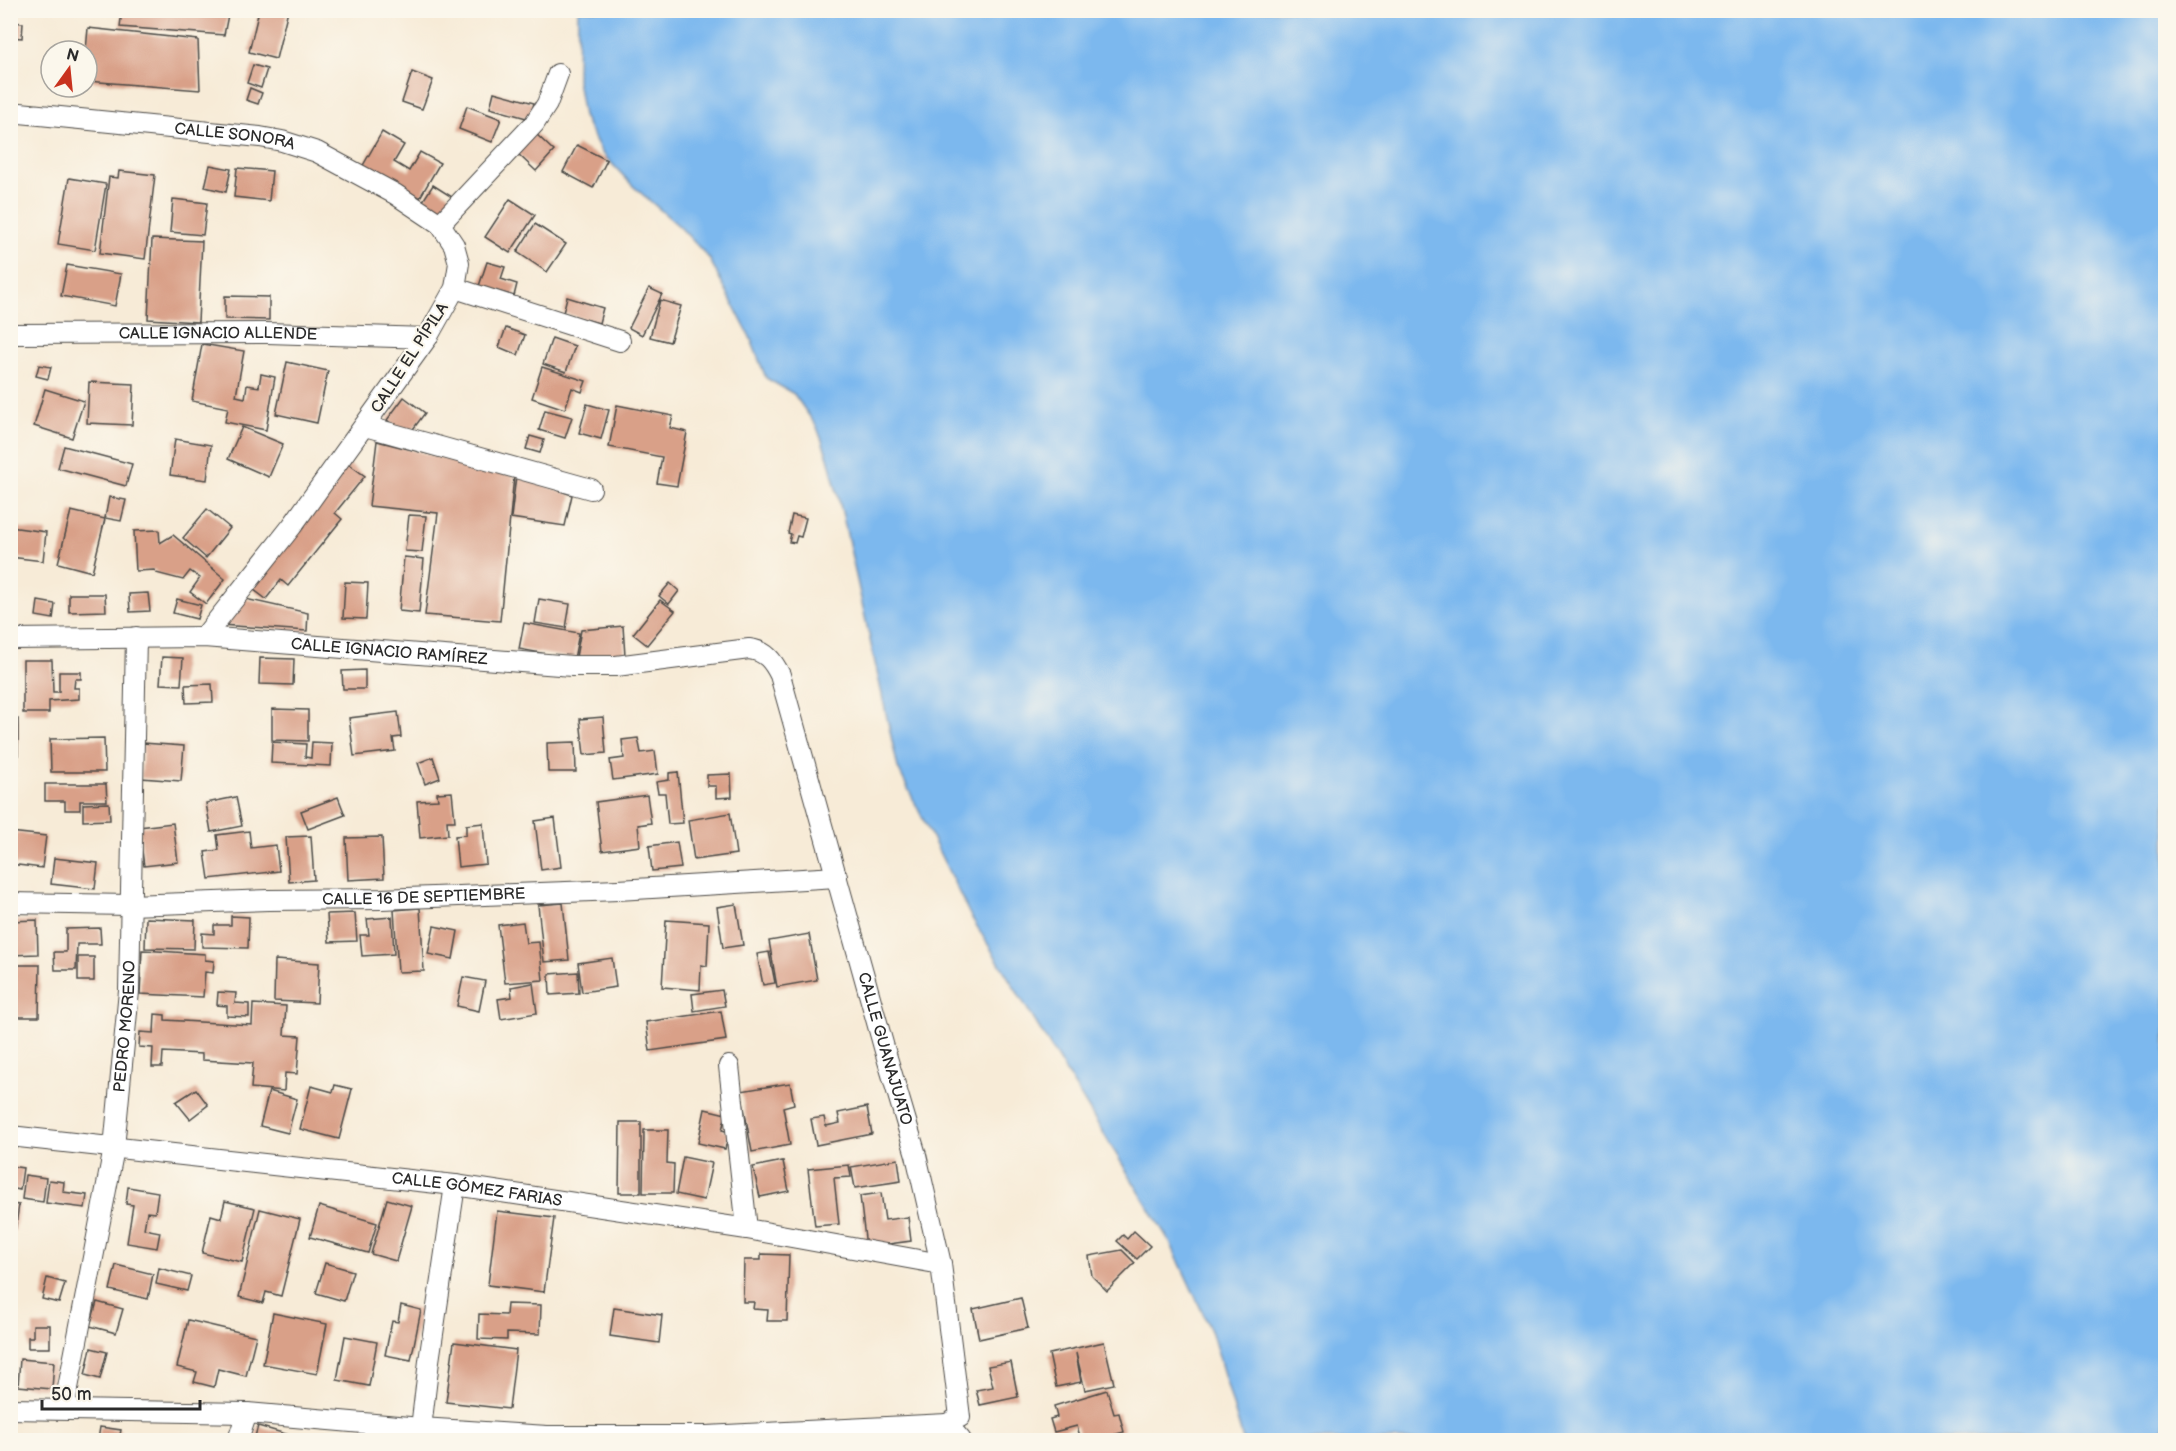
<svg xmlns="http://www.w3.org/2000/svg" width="2176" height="1451" font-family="'Balsamiq Sans',sans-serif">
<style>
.water{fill:#7bb8ee;stroke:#53728c;stroke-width:1.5}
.building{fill:#d9a088}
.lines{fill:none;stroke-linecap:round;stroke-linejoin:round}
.minor-casing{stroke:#4a4845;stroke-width:22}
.minor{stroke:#fff;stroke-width:20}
.labels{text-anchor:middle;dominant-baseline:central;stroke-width:4.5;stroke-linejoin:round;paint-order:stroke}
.street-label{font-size:16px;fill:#2b2b2b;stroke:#fbf7ec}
</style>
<rect width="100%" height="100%" fill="#fbf7ec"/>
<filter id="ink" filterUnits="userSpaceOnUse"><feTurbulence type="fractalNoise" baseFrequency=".0167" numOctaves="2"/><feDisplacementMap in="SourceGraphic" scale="12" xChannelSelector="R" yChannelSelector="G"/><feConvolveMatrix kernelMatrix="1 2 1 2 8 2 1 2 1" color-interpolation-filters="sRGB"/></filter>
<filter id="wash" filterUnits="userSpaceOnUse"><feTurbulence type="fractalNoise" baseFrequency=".008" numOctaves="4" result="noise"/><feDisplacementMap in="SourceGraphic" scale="24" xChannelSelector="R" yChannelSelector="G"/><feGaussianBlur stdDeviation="1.35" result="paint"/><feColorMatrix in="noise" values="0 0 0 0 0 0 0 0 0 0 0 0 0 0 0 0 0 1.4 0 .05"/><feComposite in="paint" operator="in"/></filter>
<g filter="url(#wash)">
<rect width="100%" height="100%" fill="#f7ebd7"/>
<polygon class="water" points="578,10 2165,11 2166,1320 2158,1331 2165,1358 2165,1426 2162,1430 2134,1440 1243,1440 1212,1333 1170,1242 970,915 898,768 843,516 828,457 817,427 794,394 766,378 750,337 709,258 680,227 633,186 602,153 583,116 577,80"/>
<g id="blocks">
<g class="building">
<polygon points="122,10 229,10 224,35 120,27"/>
<polygon points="259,10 288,10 276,59 249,52"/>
<polygon points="10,22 23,23 22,38 10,37"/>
<polygon points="88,28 198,40 200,90 87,81 86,51"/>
<polygon points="253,65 267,69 261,88 247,83"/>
<polygon points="412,72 433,80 422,109 402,102"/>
<polygon points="250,88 262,93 258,104 246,100"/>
<polygon points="494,92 534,103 530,119 490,108"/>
<polygon points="467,106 501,119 492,142 459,129"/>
<polygon points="382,132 404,145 394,162 409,171 420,152 440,163 418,201 361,169"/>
<polygon points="535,133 554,151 536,171 517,153"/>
<polygon points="577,145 607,160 593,188 563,172"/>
<polygon points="210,165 231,169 226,192 205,187"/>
<polygon points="237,168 272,171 269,201 234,197"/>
<polygon points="119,171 155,175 145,259 100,253 109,177 118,178"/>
<polygon points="69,178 106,184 95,250 58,244"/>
<polygon points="433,185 452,197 439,219 419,207"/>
<polygon points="173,199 207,203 203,235 170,232"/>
<polygon points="510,199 535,215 510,253 485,237"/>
<polygon points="535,224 566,244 547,272 517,252"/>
<polygon points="152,239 202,241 198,322 148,319"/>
<polygon points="487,262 505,267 501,279 517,284 514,296 479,286"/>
<polygon points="67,265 121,274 115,306 61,296"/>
<polygon points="649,288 662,294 642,335 629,328"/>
<polygon points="225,296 269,297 269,320 225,319"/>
<polygon points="567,297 603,308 599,323 563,313"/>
<polygon points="660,300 681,306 670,342 650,337"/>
<polygon points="506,328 525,335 518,355 499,347"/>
<polygon points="552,338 575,346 566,372 543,364"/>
<polygon points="202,344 244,351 236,396 245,398 247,385 259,387 261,374 275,377 266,430 225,422 228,408 192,401"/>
<polygon points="287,362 328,371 317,423 276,414"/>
<polygon points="39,365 51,367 48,379 36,376"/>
<polygon points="542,367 586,381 582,392 572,388 565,409 532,398"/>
<polygon points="89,382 134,384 132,425 87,423"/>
<polygon points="45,389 84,401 72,438 34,426"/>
<polygon points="404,397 425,413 408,436 387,420"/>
<polygon points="587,404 609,410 601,439 579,433"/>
<polygon points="617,405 673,416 670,428 687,432 677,486 657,483 662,457 609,447"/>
<polygon points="545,410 572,417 565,438 539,430"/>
<polygon points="242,427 283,444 269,477 228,459"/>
<polygon points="530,436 544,440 540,453 526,449"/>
<polygon points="175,439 211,445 207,480 170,475"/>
<polygon points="377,441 514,476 500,621 425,615 438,513 369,506"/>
<polygon points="64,446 132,464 126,486 58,468"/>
<polygon points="347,463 365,476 335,513 342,519 288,586 281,580 266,599 249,586"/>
<polygon points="516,476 572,495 565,526 511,518"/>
<polygon points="109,497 126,500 121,521 105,518"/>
<polygon points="207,509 230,528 206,558 183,538"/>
<polygon points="71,511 105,519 92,572 58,563"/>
<polygon points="409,515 426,516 422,552 405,551"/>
<polygon points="792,515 806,518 801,537 797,536 795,543 789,542 791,534 788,533"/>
<polygon points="10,527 46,532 43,561 10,557"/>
<polygon points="159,530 160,543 173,535 225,579 206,604 190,592 200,578 190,571 183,580 156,573 155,570 136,571 134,531"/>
<polygon points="404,557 424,559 419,613 399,611"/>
<polygon points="345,582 368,583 366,619 343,618"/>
<polygon points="670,583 679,591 669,604 659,596"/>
<polygon points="148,593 150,611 130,612 129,594"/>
<polygon points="69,594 105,594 106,611 69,612"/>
<polygon points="241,598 308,613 307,631 221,625"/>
<polygon points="177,599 201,605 197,619 173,613"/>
<polygon points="539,599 570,604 566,628 535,623"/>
<polygon points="660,600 675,611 647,645 633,634"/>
<polygon points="38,601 55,604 53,619 36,616"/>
<polygon points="524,623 579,633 574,659 519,649"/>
<polygon points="623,626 625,656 576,657 581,630"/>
<polygon points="162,657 183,658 181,685 160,684"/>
<polygon points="260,658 294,659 293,685 259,684"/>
<polygon points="23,660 52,660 53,692 59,692 59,672 81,672 81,679 75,679 74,688 79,688 79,699 49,701 49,713 23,713"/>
<polygon points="365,670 365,689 343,689 342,671"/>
<polygon points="212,684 213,702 186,703 185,685"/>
<polygon points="272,709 308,710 308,741 272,740"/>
<polygon points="398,712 401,737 393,738 395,751 354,756 349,718"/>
<polygon points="603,717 606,753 584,755 580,719"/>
<rect x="10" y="719" width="8" height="37"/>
<polygon points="104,738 105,772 51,772 50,739"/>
<polygon points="638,738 641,753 655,751 658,774 613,780 610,760 624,758 622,740"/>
<polygon points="272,742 306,744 305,757 311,758 312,742 332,743 331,766 271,763"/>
<polygon points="575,742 576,772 548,772 547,743"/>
<polygon points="143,743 184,746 181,781 141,778"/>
<polygon points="433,757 440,778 425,784 418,763"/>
<polygon points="678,772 683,823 668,824 665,793 658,793 656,782 669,780 669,773"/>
<polygon points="731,774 732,797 716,798 716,786 707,786 707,775"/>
<polygon points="45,784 106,784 107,801 80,801 80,810 65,810 65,801 45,801"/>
<polygon points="452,792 455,821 447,821 448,835 420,838 417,801 438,800 437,793"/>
<polygon points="647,795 651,823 638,825 640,846 602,851 596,802"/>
<polygon points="236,797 242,826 211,832 206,803"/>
<polygon points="338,797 345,815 308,829 301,811"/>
<polygon points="109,803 110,820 83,821 83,804"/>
<polygon points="730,813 736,854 694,860 688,820"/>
<polygon points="555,818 561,867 541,870 535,821"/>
<polygon points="173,823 178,862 144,866 139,827"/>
<polygon points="483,823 486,864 458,867 455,836 466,835 466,825"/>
<polygon points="249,831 251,848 276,845 279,871 209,879 205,852 219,850 217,835"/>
<polygon points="10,832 46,836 42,868 10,864"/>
<polygon points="311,836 314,880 289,882 286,837"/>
<polygon points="382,837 384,878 348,880 346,838"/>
<polygon points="677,842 681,868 652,871 649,846"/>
<polygon points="54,858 98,863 95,889 51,884"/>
<polygon points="563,903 569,960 544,962 538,905"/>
<polygon points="736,904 743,945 723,948 717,907"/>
<polygon points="420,908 424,971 398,972 394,910"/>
<polygon points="355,913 357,941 329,942 327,914"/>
<polygon points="231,916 249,917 248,948 202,947 202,933 214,934 214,925 231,925"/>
<polygon points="392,917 394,954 362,956 360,935 369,935 367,919"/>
<polygon points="146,918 195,920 194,949 145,948"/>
<polygon points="37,920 38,954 10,955 10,921"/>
<polygon points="666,920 709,923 707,966 701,965 700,990 662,987"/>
<polygon points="523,922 526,943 539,942 543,980 505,983 498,925"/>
<polygon points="434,926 458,931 453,959 428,954"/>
<polygon points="100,928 101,944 77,944 76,970 55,970 54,952 66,952 66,929"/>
<polygon points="809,934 817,980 777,987 769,941"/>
<polygon points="142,950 205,954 205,960 214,961 213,973 205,972 203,997 140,994"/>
<polygon points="769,952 775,983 763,985 757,954"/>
<rect x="78" y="957" width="16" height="24"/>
<polygon points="612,958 616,987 582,992 578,963"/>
<polygon points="275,960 319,963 317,1003 274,1001"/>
<polygon points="10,965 40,965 39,1017 10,1017"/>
<polygon points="578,972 579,993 550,995 549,974"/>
<polygon points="463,977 485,981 479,1011 457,1006"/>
<polygon points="533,983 537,1013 501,1019 498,999 512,997 511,987"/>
<polygon points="722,990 725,1006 694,1011 692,994"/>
<polygon points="218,992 236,993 235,1003 249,1004 249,1017 227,1016 227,1006 217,1005"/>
<polygon points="253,1004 286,1006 284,1035 300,1036 297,1074 285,1073 284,1091 251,1088 253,1063 202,1060 202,1054 163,1052 162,1067 152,1067 153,1048 139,1047 140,1032 154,1033 155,1014 165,1015 165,1020 252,1025"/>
<polygon points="721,1011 726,1040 650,1051 646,1022"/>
<polygon points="790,1083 794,1104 783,1107 790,1145 752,1152 741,1091"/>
<polygon points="335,1085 352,1089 339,1139 300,1129 311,1086 333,1092"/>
<polygon points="196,1089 208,1105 190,1119 176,1102"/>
<polygon points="269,1091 297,1099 288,1133 260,1126"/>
<polygon points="867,1107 872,1134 816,1145 811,1119 824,1117 826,1126 840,1123 838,1113"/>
<polygon points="705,1109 726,1114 722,1130 729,1132 725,1149 698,1143"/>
<polygon points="620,1122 641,1122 641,1193 619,1193"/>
<polygon points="644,1130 668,1130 667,1163 674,1164 673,1193 643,1193"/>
<polygon points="683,1157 712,1163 704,1200 676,1194"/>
<polygon points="898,1159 901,1181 855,1188 851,1167"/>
<polygon points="783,1161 789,1191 760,1197 753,1167"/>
<polygon points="849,1165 851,1177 834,1178 839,1224 815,1226 808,1169"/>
<polygon points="10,1166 23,1168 20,1190 10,1188"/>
<polygon points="25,1175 46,1178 43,1202 22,1199"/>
<polygon points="49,1180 64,1182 63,1192 87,1195 85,1208 46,1203"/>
<polygon points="128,1187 158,1192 155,1213 147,1212 144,1229 160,1232 157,1248 127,1243 133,1205 126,1204"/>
<polygon points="881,1193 885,1220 908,1217 911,1241 866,1247 860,1196"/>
<polygon points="387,1199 412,1206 396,1261 371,1254"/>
<polygon points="225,1201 255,1208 242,1262 202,1253 211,1215 221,1218"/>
<polygon points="10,1204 19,1205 15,1231 10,1230"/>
<polygon points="319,1206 377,1223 368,1253 310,1237"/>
<polygon points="260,1209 300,1219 281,1296 266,1292 263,1303 239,1297"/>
<polygon points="497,1211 554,1218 544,1292 488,1285"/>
<polygon points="1134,1231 1150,1246 1137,1259 1117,1241 1123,1235 1127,1239"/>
<polygon points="1122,1250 1135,1263 1107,1291 1092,1276 1089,1256"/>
<polygon points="761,1254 789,1255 787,1321 767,1321 768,1310 753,1309 754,1302 743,1302 744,1260 761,1260"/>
<polygon points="325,1263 353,1271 344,1301 316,1293"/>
<polygon points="116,1265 153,1274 148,1299 110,1290"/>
<polygon points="159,1268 191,1276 187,1291 156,1284"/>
<polygon points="47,1278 65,1283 59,1303 42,1299"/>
<polygon points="1021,1298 1028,1328 979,1339 973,1309"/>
<polygon points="97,1302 123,1309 116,1333 90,1326"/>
<polygon points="507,1304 541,1305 540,1334 507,1333 507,1340 478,1339 479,1314 506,1315"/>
<polygon points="401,1305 421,1310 411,1360 385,1355 392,1321 398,1322"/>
<polygon points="614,1308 662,1315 659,1343 610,1336"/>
<polygon points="273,1313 327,1324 317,1374 263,1364"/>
<polygon points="188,1320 256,1336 246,1376 218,1369 214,1387 194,1382 197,1372 177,1367"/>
<polygon points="33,1325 50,1325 50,1348 28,1348 28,1337 33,1337"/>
<polygon points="345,1336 377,1342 369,1386 337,1380"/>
<polygon points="454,1342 516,1350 509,1409 446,1402"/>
<polygon points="1104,1342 1114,1384 1085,1390 1076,1353 1081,1382 1056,1387 1049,1354"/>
<polygon points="91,1348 107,1352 100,1379 85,1375"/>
<polygon points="20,1359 54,1362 52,1389 18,1386"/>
<polygon points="1011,1362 1018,1397 980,1405 976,1390 993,1387 988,1366"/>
<polygon points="1107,1390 1114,1414 1119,1413 1124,1432 1095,1440 1081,1440 1077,1426 1054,1432 1050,1419 1057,1417 1054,1406"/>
<polygon points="258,1426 293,1436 292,1440 254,1440"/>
<polygon points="100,1427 121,1430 119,1440 98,1440"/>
</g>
</g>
</g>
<g filter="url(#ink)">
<use href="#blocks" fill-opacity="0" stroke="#4a4845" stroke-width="1.5"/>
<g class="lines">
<g class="minor-casing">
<g id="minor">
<path id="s1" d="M10 112 260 137 282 141 317 152 395 194 440 224 454 245 459 263 455 288 427 338 292 526 204 637"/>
<polyline points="440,224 534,124 547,104 558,74"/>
<polyline points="455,288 620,341"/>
<path id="s2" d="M10 334 267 333 427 338"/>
<polyline points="365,426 591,489"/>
<path id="s3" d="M10 639 204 637 572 666H616L749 649C766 651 773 661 780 675L885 1051 916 1155 941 1264 960 1417 947 1424 961 1440"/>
<path id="s4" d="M10 903 130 905 268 900 381 899 618 890 837 877"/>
<polyline points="729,1066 747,1229"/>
<path id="s5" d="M10 1136 455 1185 747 1229 941 1264"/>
<polyline points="10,1409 247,1413 421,1428 547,1436 706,1436 947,1424"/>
<path id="s6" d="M64 1409 114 1148 129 991 136 637"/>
<polyline points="421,1428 429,1361 455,1185"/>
<polyline points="238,1440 247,1413"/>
</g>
</g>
<use href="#minor" class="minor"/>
</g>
</g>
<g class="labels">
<g class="street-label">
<text stroke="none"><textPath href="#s1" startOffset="226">CALLE SONORA</textPath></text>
<text stroke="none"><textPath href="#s2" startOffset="208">CALLE IGNACIO ALLENDE</textPath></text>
<text transform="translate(410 358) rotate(-57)">CALLE EL PÍPILA</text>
<text stroke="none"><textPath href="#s3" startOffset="380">CALLE IGNACIO RAMÍREZ</textPath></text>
<text stroke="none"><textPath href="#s4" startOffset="414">CALLE 16 DE SEPTIEMBRE</textPath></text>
<text stroke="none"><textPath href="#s6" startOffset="388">PEDRO MORENO</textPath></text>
<text stroke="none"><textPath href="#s3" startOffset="1172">CALLE GUANAJUATO</textPath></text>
<text stroke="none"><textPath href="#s5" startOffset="470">CALLE GÓMEZ FARIAS</textPath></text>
</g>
</g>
<rect width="2176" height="1451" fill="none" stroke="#fbf7ec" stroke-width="36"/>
<g transform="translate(69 69) rotate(15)"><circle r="28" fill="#fbf7ec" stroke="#a8a59f" stroke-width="1.5"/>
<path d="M0-4.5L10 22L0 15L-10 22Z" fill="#c8321e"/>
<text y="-9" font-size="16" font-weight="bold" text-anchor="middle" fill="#2b2b2b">N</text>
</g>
<path d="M42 1400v9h158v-9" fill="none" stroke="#2b2b2b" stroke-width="3"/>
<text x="51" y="1400" font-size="18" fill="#2b2b2b" stroke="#fbf7ec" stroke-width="4.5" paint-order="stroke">50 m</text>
</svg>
